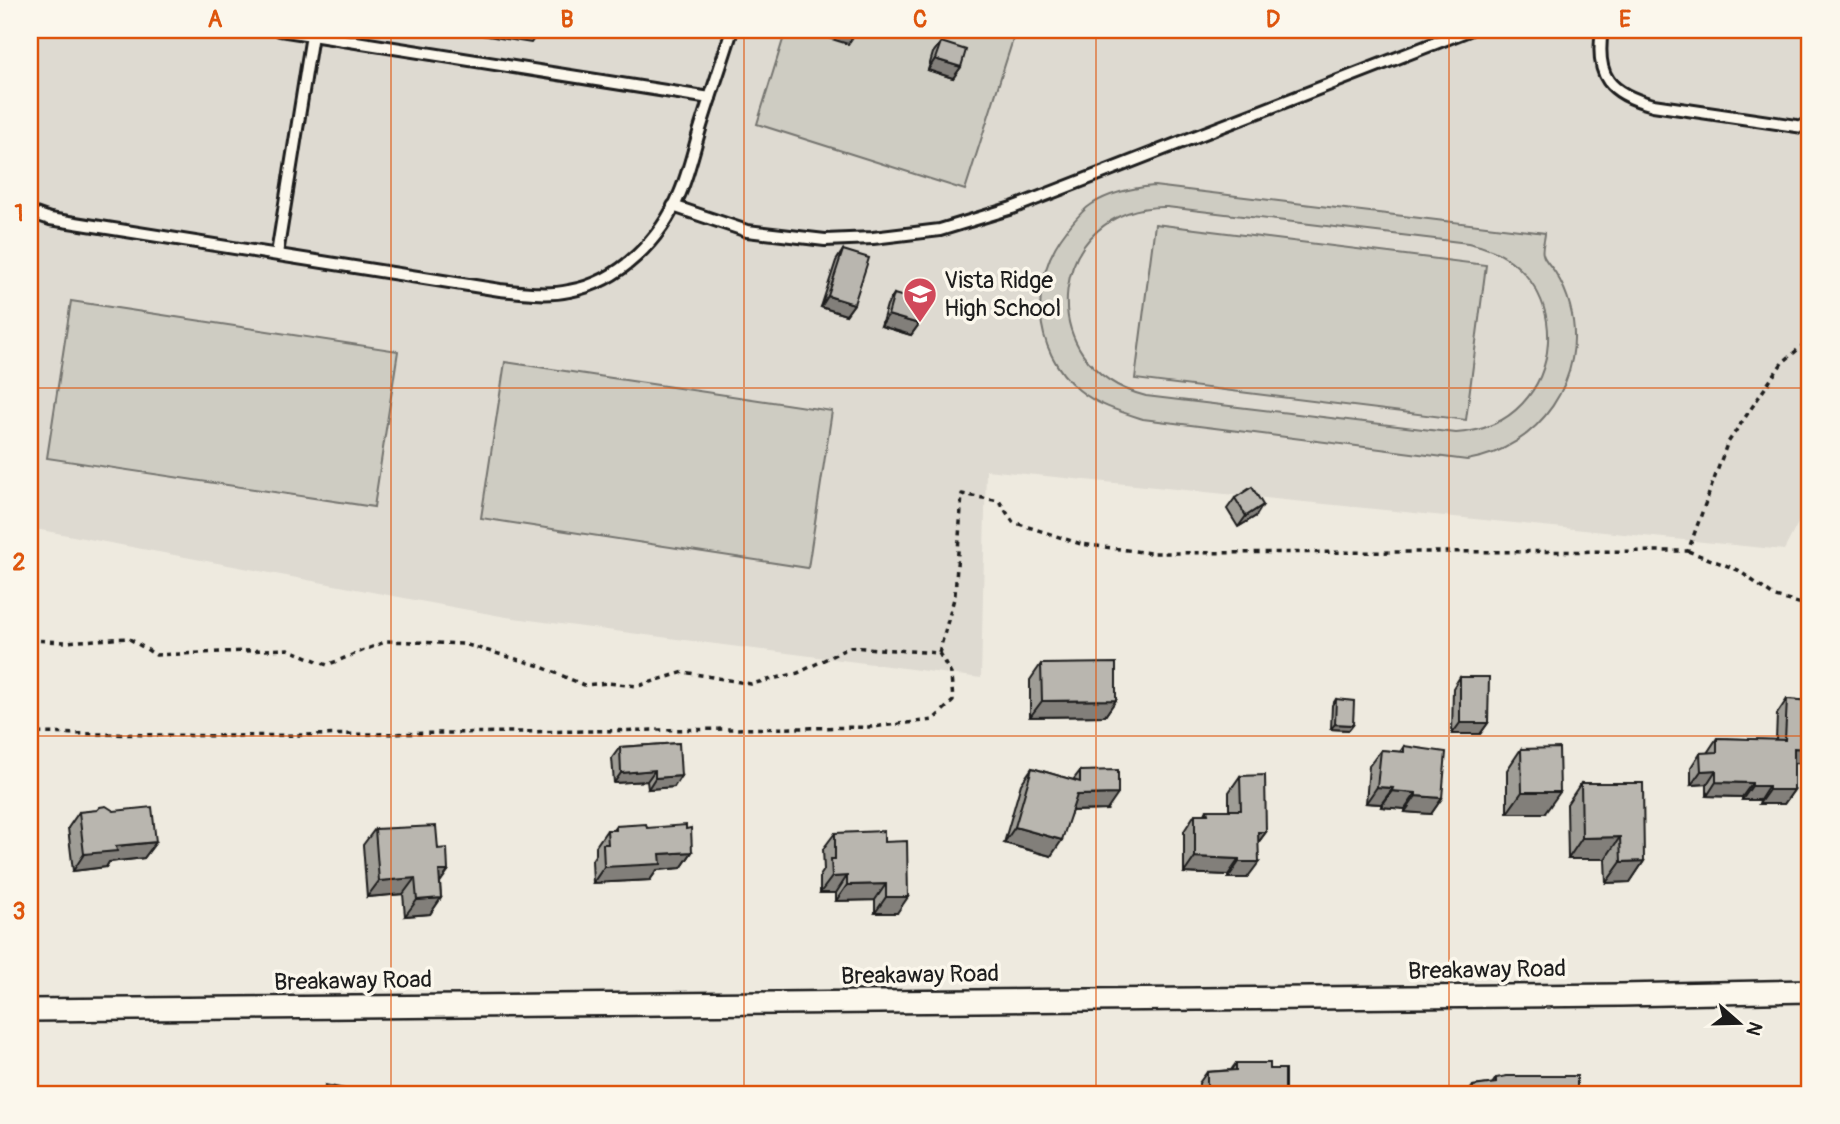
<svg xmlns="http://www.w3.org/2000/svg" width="1840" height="1124" font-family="Pangolin,sans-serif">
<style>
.built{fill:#dedad1}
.green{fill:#ceccc2;stroke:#75746f;stroke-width:2;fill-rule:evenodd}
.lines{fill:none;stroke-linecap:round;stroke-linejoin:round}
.lane-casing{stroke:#1c1c1c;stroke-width:16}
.street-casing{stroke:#1c1c1c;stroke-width:26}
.path{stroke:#1c1c1c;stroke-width:3.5;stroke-dasharray:5 5;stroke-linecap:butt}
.lane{stroke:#fbf7ec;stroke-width:10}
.street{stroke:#fbf7ec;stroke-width:21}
.wall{fill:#9f9d96;stroke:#1c1c1c;stroke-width:2}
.shaded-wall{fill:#827f7a;stroke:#1c1c1c;stroke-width:2}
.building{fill:#b9b6af;stroke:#1c1c1c;stroke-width:2}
.grid{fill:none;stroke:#de560d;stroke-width:2;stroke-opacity:0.55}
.labels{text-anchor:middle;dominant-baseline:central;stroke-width:7;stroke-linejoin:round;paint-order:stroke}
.poi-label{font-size:24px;fill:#1c1c1c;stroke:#fbf7ec;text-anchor:start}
.street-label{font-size:24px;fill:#1c1c1c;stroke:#fbf7ec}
.neatline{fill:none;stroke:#de560d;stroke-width:2.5}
.grid-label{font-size:23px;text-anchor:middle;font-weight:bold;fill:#de560d}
</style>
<rect width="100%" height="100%" fill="#eeeadf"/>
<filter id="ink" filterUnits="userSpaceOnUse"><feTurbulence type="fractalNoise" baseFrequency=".0143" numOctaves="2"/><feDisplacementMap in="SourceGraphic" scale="14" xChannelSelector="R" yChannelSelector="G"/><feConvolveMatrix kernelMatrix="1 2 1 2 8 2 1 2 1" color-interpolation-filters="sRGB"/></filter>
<g filter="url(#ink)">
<polygon class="built" points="30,30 1810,30 1810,500 1784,550 986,470 981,678 506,617 30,528"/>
<g class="green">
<polygon points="786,30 1016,30 965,190 757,124"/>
<path d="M1154 186 1545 233C1545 239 1541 249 1543 254 1544 260 1552 267 1555 272 1562 283 1567 294 1570 306 1589 378 1539 449 1467 460L1143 419C1121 412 1097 405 1079 390 1031 351 1029 278 1066 231 1074 221 1082 210 1092 204 1111 192 1132 188 1154 186ZM1167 207 1468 243C1582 265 1571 426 1456 433L1146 396C1027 366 1049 204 1167 207Z"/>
<polygon points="1155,224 1486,265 1466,420 1135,379"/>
<polygon points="71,301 398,351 374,507 47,458"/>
<polygon points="505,362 832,411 808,568 481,518"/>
</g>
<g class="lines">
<g class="lane-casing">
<g id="lane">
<polyline points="280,30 710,98"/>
<path d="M1602 30C1595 77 1609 93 1653 105L1810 128"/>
<polyline points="673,206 747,231 825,240 873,238 940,230 1012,208 1469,30"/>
<path d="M30 212 50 219 500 290C522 292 546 296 569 291 620 282 661 239 680 193 689 172 694 148 701 126 711 94 722 62 732 30"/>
<polyline points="277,254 312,35"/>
</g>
</g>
<g class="street-casing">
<polyline id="street" points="30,1010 1621,995 1810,991"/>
</g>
<g class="path">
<polyline points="1688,551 1738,570 1775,597 1810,606"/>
<polyline points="30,640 65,642 128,638 156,655 288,649 327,665 387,641 464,644 537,665 584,685 608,683 638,686 684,672 751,684 798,673 850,647 939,653 951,674 953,701 933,720 872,727 230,736 30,733"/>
<polyline points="939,653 955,595 962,494 999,501 1013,522 1081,544 1150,553 1688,551 1727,444 1782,363 1810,339"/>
</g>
<use href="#lane" class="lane"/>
<use href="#street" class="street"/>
</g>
<g class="wall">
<polygon points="941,42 961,67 953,78 928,70 933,53"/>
<polygon points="843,250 854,304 846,315 821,307 836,261"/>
<polygon points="894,294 919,324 911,335 881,326 887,305"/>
<polygon points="1235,498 1256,516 1238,527 1227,509"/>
<polygon points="1041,664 1116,700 1105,716 1030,717 1030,680"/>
<polygon points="1460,677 1488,723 1480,734 1452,734 1453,688"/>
<polygon points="1336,699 1353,725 1349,730 1331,729 1332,705"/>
<polygon points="1787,699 1810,701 1810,761 1809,764 1794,763 1794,790 1784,804 1759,804 1760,800 1742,800 1742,797 1707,796 1707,784 1691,785 1691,767 1700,753 1707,753 1717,738 1776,740 1777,714"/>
<polygon points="679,743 674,787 648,789 647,781 614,783 612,758 620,747"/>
<polygon points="1404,746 1442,798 1431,814 1405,812 1405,809 1381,807 1381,804 1366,803 1369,766 1381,750 1400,752"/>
<polygon points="1521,749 1545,813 1507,813 1507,770"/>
<polygon points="1032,768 1073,780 1080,771 1107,810 1072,811 1051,856 1004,843 1021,784"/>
<polygon points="1240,776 1266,832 1258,843 1247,878 1228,878 1228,875 1184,873 1184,831 1195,814 1205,814 1207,810 1229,810 1229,792"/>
<polygon points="1581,783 1644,861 1630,882 1606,883 1605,859 1568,859 1567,804"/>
<polygon points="79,812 156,842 144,858 109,862 106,867 73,871 68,828"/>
<polygon points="616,826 647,828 692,852 681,868 657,870 650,880 593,883 592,860 596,854 596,846 607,830 613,830"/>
<polygon points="375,829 440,882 441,898 430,914 405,916 403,894 367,897 363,845"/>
<polygon points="835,833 884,842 897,913 875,913 875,900 836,901 836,893 820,893 820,876 824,870 823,849"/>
<polygon points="1236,1063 1270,1069 1285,1094 1199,1094 1199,1083 1207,1072 1231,1070"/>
<polygon points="1496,1078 1577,1094 1467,1094 1473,1086 1492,1084"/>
</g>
<g class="shaded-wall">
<polygon points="451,30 540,30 531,43"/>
<polygon points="827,30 843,30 855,34 848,44 822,36"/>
<polygon points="935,59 961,67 953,78 928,70"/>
<polygon points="828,296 854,304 846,315 821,307"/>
<polygon points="888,315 919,324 911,335 881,326"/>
<polygon points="1263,505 1256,516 1238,527 1246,516"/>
<polygon points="1116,700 1105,716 1030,717 1042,701"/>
<polygon points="1460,723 1488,723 1480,734 1452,734"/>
<polygon points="1335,724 1353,725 1349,730 1331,729"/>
<polygon points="1794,748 1810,749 1810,761 1809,764 1785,762"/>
<polygon points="655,770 647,781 614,783 621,773"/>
<polygon points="1716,770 1707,784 1691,785 1701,771"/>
<polygon points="681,776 674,787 648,789 655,778"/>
<polygon points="1716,782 1752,783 1742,797 1707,796"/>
<polygon points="1752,786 1769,786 1760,800 1742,800"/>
<polygon points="1377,787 1393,788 1381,804 1366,803"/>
<polygon points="1769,790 1794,790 1784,804 1759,804"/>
<polygon points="1392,791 1416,793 1405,809 1381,807"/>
<polygon points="1522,792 1560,792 1545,813 1507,813"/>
<polygon points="1118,794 1107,810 1065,811 1077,795"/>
<polygon points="1416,796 1442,798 1431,814 1405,812"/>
<polygon points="1015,827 1062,840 1051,856 1004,843"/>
<polygon points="1258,832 1266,832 1254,848"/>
<polygon points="1620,837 1605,859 1568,859 1582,838"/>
<polygon points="156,842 144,858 109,862 106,867 73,871 84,854 116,846"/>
<polygon points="692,852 681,868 657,870 650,880 593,883 604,867 660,854"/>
<polygon points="1195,857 1239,859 1228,875 1184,873"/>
<polygon points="1644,861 1630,882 1606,883 1621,862"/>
<polygon points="1239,862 1259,862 1247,878 1228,878"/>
<polygon points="439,871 448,871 437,887"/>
<polygon points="847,876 836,893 820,893 832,877"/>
<polygon points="415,878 403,894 367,897 379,881"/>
<polygon points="886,884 875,900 836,901 847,885"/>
<polygon points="886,897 908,897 897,913 875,913"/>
<polygon points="441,898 430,914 405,916 417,900"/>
</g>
<g class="building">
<polygon points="843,30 857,30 855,34"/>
<polygon points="941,42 966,50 961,67 935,59"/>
<polygon points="843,250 869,258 854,304 828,296"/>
<polygon points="894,294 925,303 919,324 888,315"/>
<polygon points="1252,487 1263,505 1246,516 1235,498"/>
<polygon points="1116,663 1116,700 1042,701 1041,664"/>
<polygon points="1460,677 1489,677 1488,723 1460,723"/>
<polygon points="1336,699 1354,701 1353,725 1335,724"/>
<polygon points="1787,699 1810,701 1810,749 1794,748 1794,790 1769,790 1769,786 1752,786 1752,783 1716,782 1716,770 1701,771 1700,753 1717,752 1717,738 1785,740"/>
<polygon points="679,743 681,776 655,778 655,770 621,773 620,747"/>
<polygon points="1404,746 1446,752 1442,798 1416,796 1416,793 1392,791 1393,788 1377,787 1381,750 1404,752"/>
<polygon points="1559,748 1560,792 1522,792 1521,749"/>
<polygon points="1032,768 1080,782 1080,771 1118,770 1118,794 1077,795 1062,840 1015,827"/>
<polygon points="1265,775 1266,832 1258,832 1259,862 1239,862 1239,859 1195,857 1195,814 1208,814 1207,810 1241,810 1240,776"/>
<polygon points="1581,783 1643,783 1644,861 1621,862 1620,837 1582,838"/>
<polygon points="106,806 114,811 152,807 156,842 116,846 117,851 84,854 79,812 97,810 100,807"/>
<polygon points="646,824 647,828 686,825 686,829 691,828 692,852 660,854 661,864 604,867 603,844 608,844 607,830 616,830 616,826"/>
<polygon points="436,826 438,849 447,848 448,871 439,871 441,898 417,900 415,878 379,881 375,829"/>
<polygon points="884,831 884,842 907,841 908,897 886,897 886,884 847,885 847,876 832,877 831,859 835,859 835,833"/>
<polygon points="1236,1063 1270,1063 1270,1069 1285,1069 1285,1094 1207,1094 1207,1072 1236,1070"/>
<polygon points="1507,1076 1577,1076 1577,1094 1473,1094 1473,1086 1496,1083 1496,1078"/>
<polygon points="325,1085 350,1090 350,1094 323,1094"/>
<polygon points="1086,1090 1086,1094 1053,1094 1053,1091"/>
</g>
</g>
<path class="grid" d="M391 30V1094M744 30V1094M1096 30V1094M1449 30V1094M30 388H1810M30 736H1810"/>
<defs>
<g id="school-pin" transform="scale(1.75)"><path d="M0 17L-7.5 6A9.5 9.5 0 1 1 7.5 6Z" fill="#d1495b" stroke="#fbf7ec"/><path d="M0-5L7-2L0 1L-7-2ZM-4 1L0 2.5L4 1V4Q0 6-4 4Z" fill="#fff"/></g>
</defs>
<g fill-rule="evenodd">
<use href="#school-pin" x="920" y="294"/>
</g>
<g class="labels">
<g class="poi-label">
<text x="944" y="280">Vista Ridge<tspan x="944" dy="28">High School</tspan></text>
</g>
<g class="street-label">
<text transform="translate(1487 970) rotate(-1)">Breakaway Road</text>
<text transform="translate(920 975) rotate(-1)">Breakaway Road</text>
<text transform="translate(353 981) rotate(-1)">Breakaway Road</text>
</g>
</g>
<rect width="1840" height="1124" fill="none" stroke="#fbf7ec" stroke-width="77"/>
<g transform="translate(1739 1023) rotate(110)" stroke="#fbf7ec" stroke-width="5" paint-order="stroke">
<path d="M0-5L12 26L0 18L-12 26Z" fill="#1c1c1c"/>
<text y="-10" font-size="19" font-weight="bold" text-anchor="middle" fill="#1c1c1c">N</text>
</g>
<rect x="38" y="38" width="1763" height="1048" class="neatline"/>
<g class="grid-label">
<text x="215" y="27">A</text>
<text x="567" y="27">B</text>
<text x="920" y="27">C</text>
<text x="1273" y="27">D</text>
<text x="1625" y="27">E</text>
<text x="19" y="221">1</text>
<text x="19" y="570">2</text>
<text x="19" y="919">3</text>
</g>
</svg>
